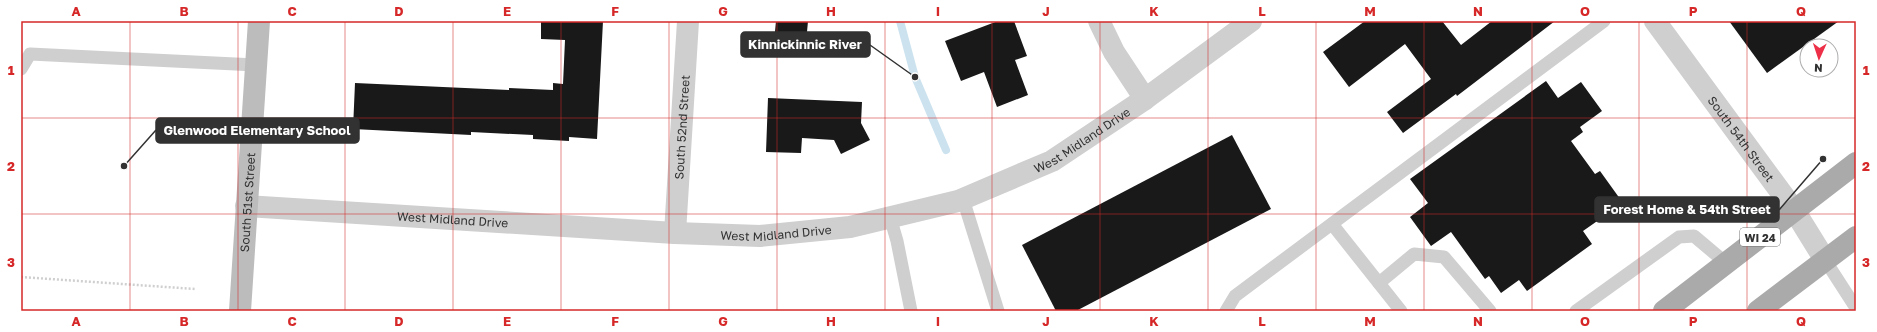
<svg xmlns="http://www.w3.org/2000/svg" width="1877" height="332" font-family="'Golos Text',sans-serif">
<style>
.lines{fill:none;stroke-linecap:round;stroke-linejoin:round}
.stream{stroke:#cce3ef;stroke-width:8}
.building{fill:#191919}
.path{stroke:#cfcfcf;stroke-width:2.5;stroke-dasharray:2 2;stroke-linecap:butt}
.lane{stroke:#cfcfcf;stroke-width:13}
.street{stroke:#cfcfcf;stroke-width:22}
.secondary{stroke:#bcbcbc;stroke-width:22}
.primary{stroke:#aaa;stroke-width:22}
.grid{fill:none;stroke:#d62828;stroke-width:1;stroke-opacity:0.55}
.labels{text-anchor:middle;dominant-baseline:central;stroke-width:4;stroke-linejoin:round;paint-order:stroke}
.shield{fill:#fff;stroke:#707070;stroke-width:1}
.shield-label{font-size:11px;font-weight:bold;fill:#323232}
.street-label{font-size:12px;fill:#323232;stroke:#fff}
.leader{fill:none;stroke:#323232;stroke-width:1.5}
.callout-dot{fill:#323232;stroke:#fff;stroke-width:1.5}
.callout{fill:#323232;stroke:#323232;stroke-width:1.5}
.callout-label{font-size:13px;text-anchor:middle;font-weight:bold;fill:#fff}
.neatline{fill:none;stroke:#d62828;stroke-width:1.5}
.grid-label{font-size:13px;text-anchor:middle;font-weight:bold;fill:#d62828}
</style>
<rect width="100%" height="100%" fill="#fff"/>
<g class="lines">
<polyline class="stream" points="900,21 915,77 946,150"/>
</g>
<g class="building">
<polygon points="541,21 603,21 597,139 569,137 569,141 533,139 533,135 471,132 471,135 353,129 355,83 509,90 509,88 553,90 553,83 563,84 565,40 541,39"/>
<polygon points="776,21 808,21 805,54 773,52"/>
<polygon points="998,21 1014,21 1027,56 1015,60 1028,95 997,107 984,72 961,81 945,41"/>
<polygon points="1365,21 1442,21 1461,45 1492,21 1555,21 1457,96 1456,94 1403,133 1387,112 1431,79 1405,44 1349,87 1323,52"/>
<polygon points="1729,21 1839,21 1767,73"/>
<polygon points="1546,81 1558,98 1581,82 1602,111 1580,127 1583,132 1571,141 1595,174 1600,171 1623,203 1583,231 1592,244 1527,291 1519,280 1501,293 1489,276 1485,279 1451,232 1431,246 1410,217 1428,203 1410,179"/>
<polygon points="768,98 862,102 861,123 870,140 841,154 834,140 802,138 801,153 766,152"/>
<polygon points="1232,135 1271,209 1076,311 1056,311 1022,245"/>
</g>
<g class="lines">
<polyline class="path" points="21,277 195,289"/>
<g class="lane">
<polyline points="21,69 30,54 256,65"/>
<polyline points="963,199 998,311"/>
<polyline points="890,217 897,241 911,311"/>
<polyline points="1332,224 1401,311"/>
<polyline points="1825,260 1856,308"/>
<polyline points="1379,283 1414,254 1444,257 1490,311"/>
<polyline points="1226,311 1235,296 1604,21"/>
<polyline points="1576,311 1679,237 1694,236 1726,263"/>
</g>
<g class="street">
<polyline points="1099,21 1114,52 1145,99"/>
<path id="s1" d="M1655 21 1794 210 1825 260"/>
<path id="s2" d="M246 206 675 233 760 236 850 227 958 201 1052 161 1145 99 1251 21"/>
<path id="s3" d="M675 233 688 21"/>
</g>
<path class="secondary" id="s4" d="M240 311 259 21"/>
<g class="primary">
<polyline points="1664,311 1856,163"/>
<polyline points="1758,311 1856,237"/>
</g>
</g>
<path class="grid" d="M130 21V311M238 21V311M345 21V311M453 21V311M561 21V311M669 21V311M777 21V311M885 21V311M992 21V311M1100 21V311M1208 21V311M1316 21V311M1424 21V311M1532 21V311M1639 21V311M1747 21V311M21 118H1856M21 214H1856"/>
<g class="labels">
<rect class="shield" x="1740" y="228" width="40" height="18" rx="3"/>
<g class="shield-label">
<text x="1760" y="237">WI 24</text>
</g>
<g class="street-label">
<text stroke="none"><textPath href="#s3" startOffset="106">South 52nd Street</textPath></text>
<text stroke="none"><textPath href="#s2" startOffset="855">West Midland Drive</textPath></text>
<text stroke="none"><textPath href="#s1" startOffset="146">South 54th Street</textPath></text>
<text stroke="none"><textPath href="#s4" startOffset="109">South 51st Street</textPath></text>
<text stroke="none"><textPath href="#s2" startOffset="207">West Midland Drive</textPath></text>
<text stroke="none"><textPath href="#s2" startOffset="531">West Midland Drive</textPath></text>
</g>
</g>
<path class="leader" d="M915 77L870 45M124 166L156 130M1823 159L1779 210"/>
<g class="callout-dot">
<circle cx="915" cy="77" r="4"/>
<circle cx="124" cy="166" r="4"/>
<circle cx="1823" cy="159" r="4"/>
</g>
<g class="callout">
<rect x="741" y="32" width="129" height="25" rx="4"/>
<rect x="156" y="118" width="203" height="25" rx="4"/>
<rect x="1595" y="197" width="184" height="25" rx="4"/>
</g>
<g class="callout-label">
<text x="805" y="49">Kinnickinnic River</text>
<text x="257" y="135">Glenwood Elementary School</text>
<text x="1687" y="214">Forest Home &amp; 54th Street</text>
</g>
<rect width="1877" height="332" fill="none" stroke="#ffffff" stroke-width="44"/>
<g transform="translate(1819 58) rotate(183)"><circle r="19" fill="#ffffff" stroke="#adadad"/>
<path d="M0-3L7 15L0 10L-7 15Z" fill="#ed3047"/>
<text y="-6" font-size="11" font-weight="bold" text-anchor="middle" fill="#323232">N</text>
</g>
<rect x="22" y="22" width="1833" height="288" class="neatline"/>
<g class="grid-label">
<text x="76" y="16">A</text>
<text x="184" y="16">B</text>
<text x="292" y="16">C</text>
<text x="399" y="16">D</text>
<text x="507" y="16">E</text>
<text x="615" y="16">F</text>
<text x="723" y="16">G</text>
<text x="831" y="16">H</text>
<text x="938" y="16">I</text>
<text x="1046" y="16">J</text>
<text x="1154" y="16">K</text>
<text x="1262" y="16">L</text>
<text x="1370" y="16">M</text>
<text x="1478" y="16">N</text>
<text x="1585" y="16">O</text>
<text x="1693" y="16">P</text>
<text x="1801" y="16">Q</text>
<text x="11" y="75">1</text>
<text x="1866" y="75">1</text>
<text x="11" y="171">2</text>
<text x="1866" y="171">2</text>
<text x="11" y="267">3</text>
<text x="1866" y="267">3</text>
<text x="76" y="326">A</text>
<text x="184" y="326">B</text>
<text x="292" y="326">C</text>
<text x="399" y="326">D</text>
<text x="507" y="326">E</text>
<text x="615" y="326">F</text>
<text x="723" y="326">G</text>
<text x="831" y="326">H</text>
<text x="938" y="326">I</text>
<text x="1046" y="326">J</text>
<text x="1154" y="326">K</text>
<text x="1262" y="326">L</text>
<text x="1370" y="326">M</text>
<text x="1478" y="326">N</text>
<text x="1585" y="326">O</text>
<text x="1693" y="326">P</text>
<text x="1801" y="326">Q</text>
</g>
</svg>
